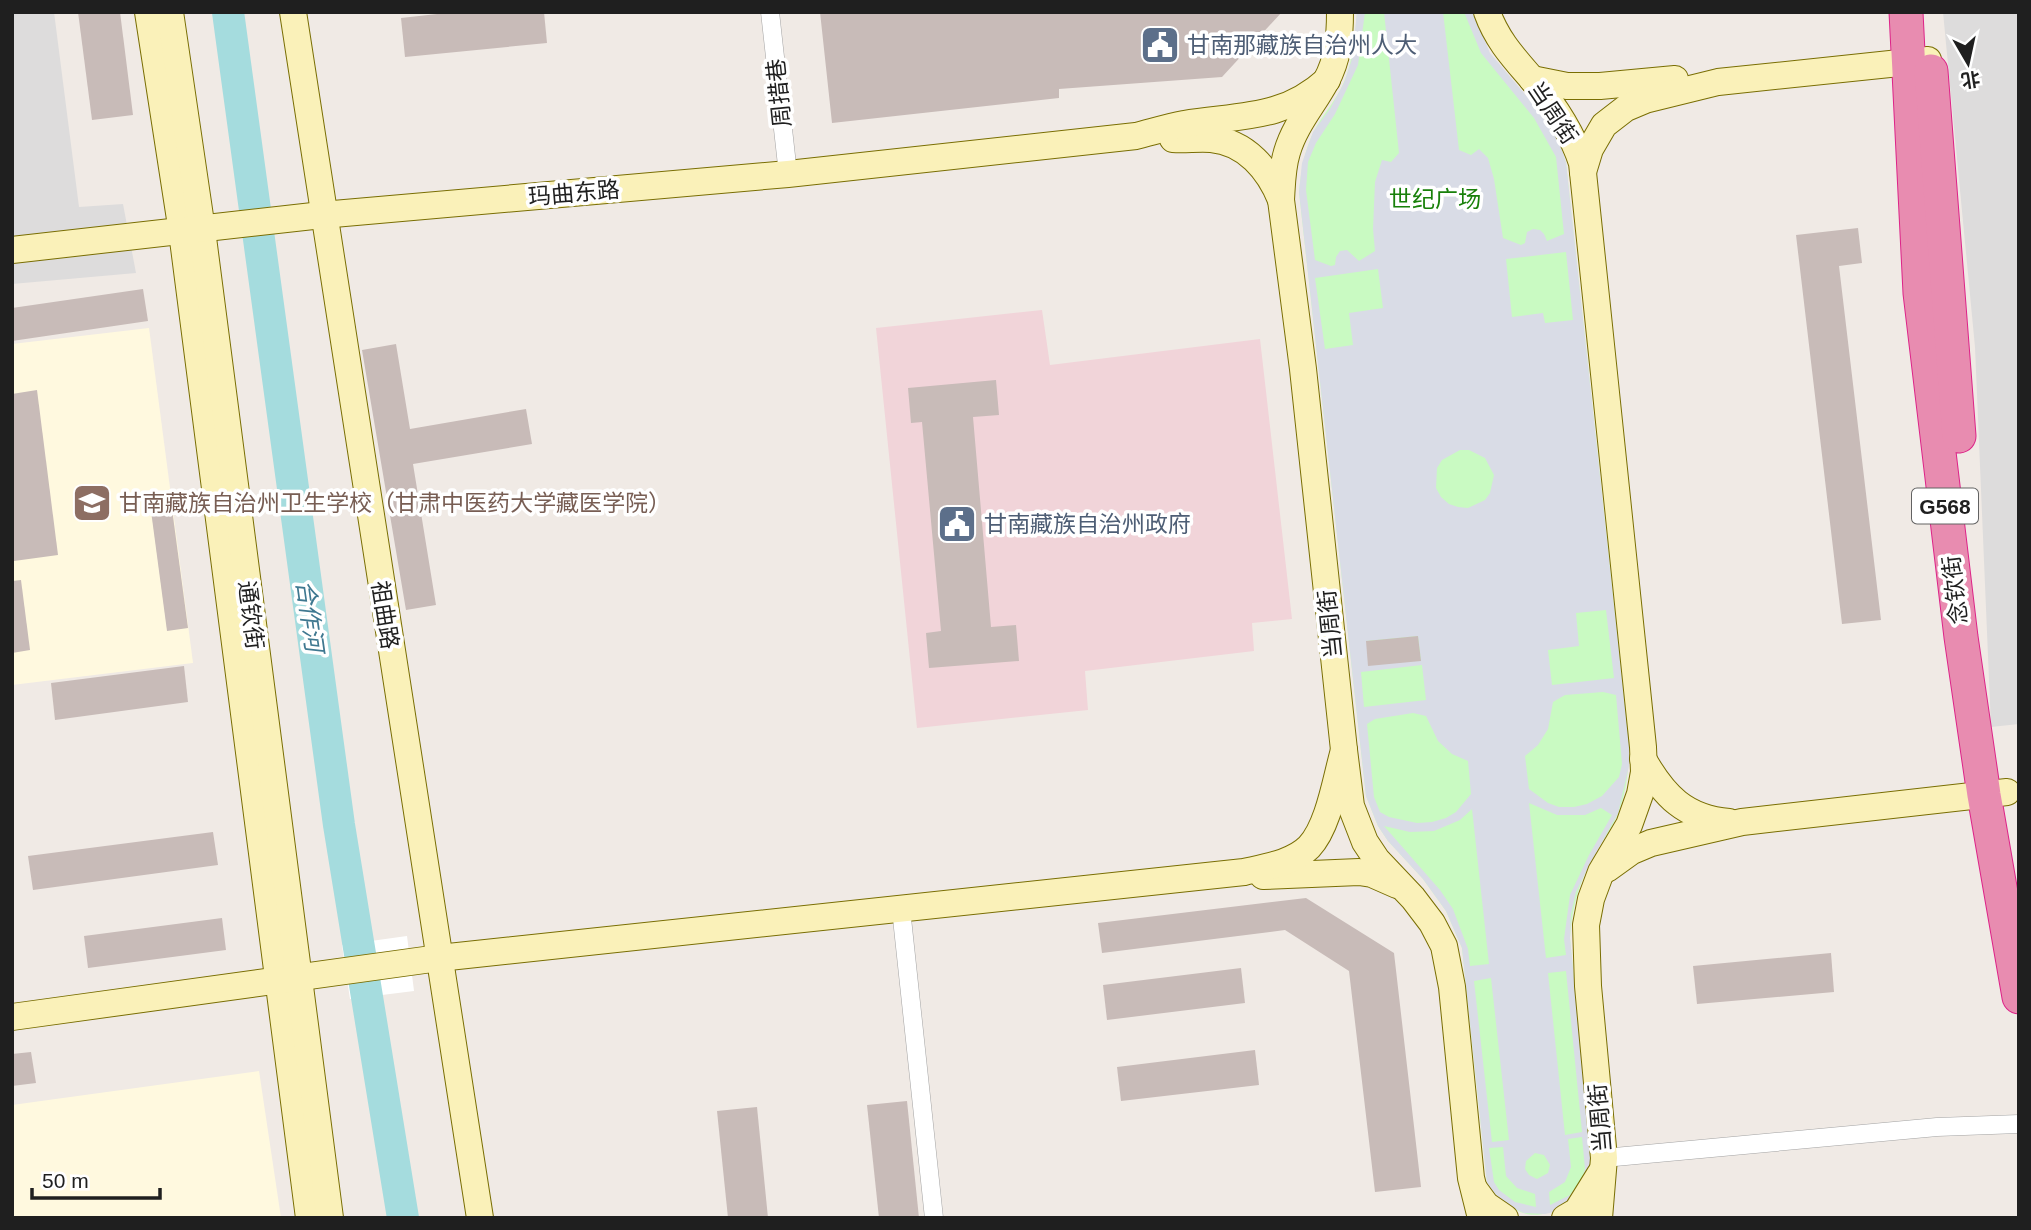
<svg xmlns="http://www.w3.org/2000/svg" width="2031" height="1230" font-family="Helvetica,'Noto Sans SC',sans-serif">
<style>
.residential{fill:#dddcdc}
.commercial{fill:#f1d4d9}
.education{fill:#fff9df}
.park{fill:#c9fac2}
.plaza{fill:#d9dce6;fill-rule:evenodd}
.pier{fill:#fff}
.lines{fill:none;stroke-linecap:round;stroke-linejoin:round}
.river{stroke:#a5dcde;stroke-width:32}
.building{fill:#c8bbb8}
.street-casing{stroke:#a3a3a3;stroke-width:19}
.secondary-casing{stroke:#796e03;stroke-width:28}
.highway-casing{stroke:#dd2388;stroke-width:35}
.street{stroke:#fff;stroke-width:18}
.secondary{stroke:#faf1b9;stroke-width:26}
.highway{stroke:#e88cb0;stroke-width:33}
.labels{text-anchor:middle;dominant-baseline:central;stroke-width:7;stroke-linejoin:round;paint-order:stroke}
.shield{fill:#fff;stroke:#626262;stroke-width:2}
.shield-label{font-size:21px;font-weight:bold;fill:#1f1f1f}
.service-label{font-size:23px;fill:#4e5e75;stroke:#fff;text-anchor:start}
.street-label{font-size:23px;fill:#1f1f1f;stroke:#fff}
.park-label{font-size:23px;fill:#18800a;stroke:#fff}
.education-label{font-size:23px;fill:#785e54;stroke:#fff;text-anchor:start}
.water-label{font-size:24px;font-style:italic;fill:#3f7890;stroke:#fff}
</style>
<rect width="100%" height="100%" fill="#f0eae5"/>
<g class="residential">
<polygon points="12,12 54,12 79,207 123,204 136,273 12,284"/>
<polygon points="1943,12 2019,12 2019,724 1991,727 1975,347"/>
</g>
<polygon class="commercial" points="1042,310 1050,365 1260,339 1292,619 1252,623 1254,651 1085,671 1088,710 917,728 876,328"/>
<g class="education">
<polygon points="149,328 193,663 12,685 12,344"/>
<polygon points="259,1071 281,1218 12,1218 12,1105"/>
</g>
<path class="park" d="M1357 12H1473C1477 26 1482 40 1489 53 1515 95 1550 110 1566 163L1629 744C1629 768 1627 791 1618 813 1613 827 1604 838 1596 851 1580 879 1572 906 1570 938L1592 1166C1590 1173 1589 1182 1585 1187 1569 1205 1539 1225 1515 1209 1505 1202 1496 1191 1487 1182L1462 948 1446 911 1423 879 1388 841 1378 826 1366 796 1299 192C1301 172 1304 152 1313 133 1322 115 1336 101 1344 82 1353 60 1355 36 1357 12Z"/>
<path class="plaza" d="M1357 12H1365L1358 65 1335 114 1316 143 1308 162 1306 190 1315 260 1331 266 1335 265 1336 257 1340 251 1347 250 1359 261 1375 251 1373 229 1375 182 1382 160 1391 162 1399 153 1384 12H1443L1459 150 1471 155 1479 149 1488 158 1494 179 1503 238 1521 245 1525 243 1527 232 1533 229 1540 230 1544 234 1547 241 1564 234 1556 157 1534 118 1481 53 1464 12H1473L1490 53 1545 118 1561 146 1566 163 1629 744V766L1618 813 1587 869 1576 892 1571 914 1570 938 1592 1166 1582 1192 1554 1212 1545 1214 1524 1213 1509 1206 1495 1196 1487 1182 1462 948 1446 911 1423 879 1388 841 1378 826 1366 796 1299 192 1302 163 1313 132 1330 109 1344 83 1352 59ZM1566 252 1573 320 1545 323 1543 313 1512 317 1506 259ZM1378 269 1383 308 1349 313 1353 345 1325 349 1315 278ZM1460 450H1469L1485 458 1494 475 1490 493 1485 500 1468 508 1458 507 1449 504 1441 497 1436 488 1437 468 1442 460ZM1606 610 1614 678 1552 685 1548 650 1579 646 1576 613ZM1418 636 1421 661 1366 641ZM1422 665 1426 700 1364 707 1361 672ZM1603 692 1616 695 1622 764 1619 777 1602 796 1587 804 1574 807H1559L1548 803 1529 789 1525 756 1538 745 1548 729 1553 702 1565 695ZM1413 713 1426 716 1438 741 1452 754 1468 761 1471 794 1456 812 1446 818 1432 822 1417 823 1389 817 1380 812 1374 797 1367 724 1375 719ZM1529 803 1557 815H1585L1601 808 1612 815 1589 855 1570 895 1564 939 1566 955 1546 958ZM1472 809 1489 964 1470 966 1468 949 1453 909 1440 890 1384 826 1410 832 1434 831 1460 820ZM1566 971 1582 1132 1565 1135 1548 973ZM1491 978 1509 1140 1492 1142 1474 981ZM1582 1137 1585 1169 1582 1179 1570 1195 1550 1205 1549 1192 1565 1182 1571 1167 1568 1139ZM1503 1147 1506 1176 1517 1188 1535 1194 1536 1207 1515 1202 1499 1190 1494 1182 1489 1148ZM1535 1153 1544 1155 1550 1165 1548 1173 1537 1179 1529 1175 1525 1169 1526 1161Z"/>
<polygon class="pier" points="407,936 414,991 350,999 342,945"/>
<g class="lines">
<polyline class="river" points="228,12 339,825 403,1218"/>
</g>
<g class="building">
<polygon points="78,12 120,12 133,115 92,120"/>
<polygon points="455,12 544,12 547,43 405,57 401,18"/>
<polygon points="820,12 1282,12 1222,77 1059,89 1059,98 832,123"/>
<polygon points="1858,228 1862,263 1839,266 1881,620 1842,624 1796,235"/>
<polygon points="143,289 148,321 12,341 12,308"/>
<polygon points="396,344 410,429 526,409 532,444 413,464 436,605 406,610 362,350"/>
<polygon points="996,380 999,415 973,417 991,627 1016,625 1019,661 929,668 926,633 941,631 922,422 911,423 908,388"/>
<polygon points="37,390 58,555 14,561 12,545 12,394"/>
<polygon points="172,509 188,628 167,631 151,511"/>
<polygon points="21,580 30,650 12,653 12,581"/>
<polygon points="1418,636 1421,661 1368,666 1366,641"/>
<polygon points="184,666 188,702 55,720 51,683"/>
<polygon points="213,832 218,865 33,890 28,856"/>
<polygon points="1306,898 1394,953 1421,1187 1375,1192 1349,971 1285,930 1102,953 1098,923"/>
<polygon points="222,918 226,950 88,968 84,936"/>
<polygon points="1831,953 1834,992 1697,1004 1693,966"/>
<polygon points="1241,968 1245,1003 1107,1020 1103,985"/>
<polygon points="1255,1050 1259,1085 1121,1101 1117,1067"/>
<polygon points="31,1052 36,1083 12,1086 12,1054"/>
<polygon points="907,1101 919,1218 879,1218 867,1105"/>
<polygon points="757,1107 768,1218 728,1218 717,1111"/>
</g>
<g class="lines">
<g class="street-casing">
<g id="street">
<polyline points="770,12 788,174"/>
<polyline points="901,909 934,1218"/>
<polyline points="1604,1158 1937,1127 2019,1124"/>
</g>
</g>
<g class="secondary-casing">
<g id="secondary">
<polyline points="148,12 182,232 309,1218"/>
<polyline points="170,12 202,230 330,1218"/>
<polyline points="293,12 480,1218"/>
<path d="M1340 12C1340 37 1338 59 1326 81 1313 105 1295 125 1287 152 1282 168 1282 184 1281 200L1303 369 1344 750 1351 806 1365 842 1377 860 1413 898 1432 923 1444 946 1452 987 1471 1178 1481 1218"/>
<path d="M1487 12C1497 40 1513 57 1532 79 1553 104 1572 132 1582 163L1643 747 1644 772 1640 794 1629 825 1601 872 1591 899 1586 925 1588 986 1604 1158 1599 1218"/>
<polyline points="1532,79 1567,86 1600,86 1675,79"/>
<path d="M1173 139C1185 140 1198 138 1211 139 1246 142 1269 170 1281 200"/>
<polyline points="1583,172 1590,149 1604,125 1626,108 1645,100 1718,82 1928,60"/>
<path d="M12 250 322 215 788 174 1136 136C1152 132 1168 127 1184 124 1239 115 1283 120 1327 80"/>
<path d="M1643 759C1664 796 1685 818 1729 822"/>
<polyline points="1607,869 1632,851 1651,843 1742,822 2007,792"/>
<polyline points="1263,876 1359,872 1372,874 1397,885"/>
<path d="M12 1017 439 958 1244 872C1266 867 1293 863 1309 847 1329 826 1336 778 1344 750"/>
<polyline points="1475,1190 1486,1205 1505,1218"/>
<polyline points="1565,1218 1577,1211 1600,1174"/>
</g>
</g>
<g class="highway-casing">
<g id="highway">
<polyline points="1906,12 1920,293 1961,637 1984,795 2019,997"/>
<polyline points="1931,71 1959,436"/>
</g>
</g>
<use href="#street" class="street"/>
<use href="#secondary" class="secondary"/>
<use href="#highway" class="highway"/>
</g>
<defs>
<g id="civic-square" transform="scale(2.0125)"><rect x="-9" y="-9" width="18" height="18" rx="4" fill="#5c6f8a" stroke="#fff"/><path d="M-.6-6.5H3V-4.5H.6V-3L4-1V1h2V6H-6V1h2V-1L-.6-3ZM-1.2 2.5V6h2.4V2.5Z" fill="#fff"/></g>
<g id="school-square" transform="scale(2.0125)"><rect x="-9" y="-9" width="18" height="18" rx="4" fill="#8d6e63" stroke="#fff"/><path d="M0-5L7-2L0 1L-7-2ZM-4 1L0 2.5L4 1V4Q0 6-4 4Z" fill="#fff"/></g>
</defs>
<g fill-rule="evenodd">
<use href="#civic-square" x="1160" y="45"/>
<use href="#school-square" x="92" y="503"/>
<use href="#civic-square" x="957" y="524"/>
</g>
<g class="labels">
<rect class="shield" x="1912" y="488.5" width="66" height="35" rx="5"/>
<g class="shield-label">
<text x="1945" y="506">G568</text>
</g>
<g class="service-label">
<text x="1187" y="45">甘南那藏族自治州人大</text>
<text x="984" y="524">甘南藏族自治州政府</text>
</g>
<g class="street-label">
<text transform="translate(779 93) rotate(-96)">周措巷</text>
<text transform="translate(1553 113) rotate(56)">当周街</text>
<text transform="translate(574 193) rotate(-5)">玛曲东路</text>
<text transform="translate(1955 590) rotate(-97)">念钦街</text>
<text transform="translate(251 615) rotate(83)">通钦街</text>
<text transform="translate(385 615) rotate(81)">祖曲路</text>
<text transform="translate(1330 624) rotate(-96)">当周街</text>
<text transform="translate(1600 1118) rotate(-95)">当周街</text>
</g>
<g class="park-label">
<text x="1435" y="199">世纪广场</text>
</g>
<g class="education-label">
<text x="119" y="503">甘南藏族自治州卫生学校（甘肃中医药大学藏医学院）</text>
</g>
<g class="water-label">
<text transform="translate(310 616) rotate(82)">合作河</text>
</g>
</g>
<rect width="2031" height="1230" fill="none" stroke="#1f1f1f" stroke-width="28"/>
<g transform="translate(1968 63) rotate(171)" stroke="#ffffff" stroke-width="5" paint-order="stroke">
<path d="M0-5L12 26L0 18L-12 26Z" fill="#1f1f1f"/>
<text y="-10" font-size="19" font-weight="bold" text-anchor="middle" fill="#1f1f1f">北</text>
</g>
<path d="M32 1188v10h128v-10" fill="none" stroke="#1f1f1f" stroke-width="3.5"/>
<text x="42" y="1188" font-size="21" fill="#1f1f1f" stroke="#ffffff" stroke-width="5" paint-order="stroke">50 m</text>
</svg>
